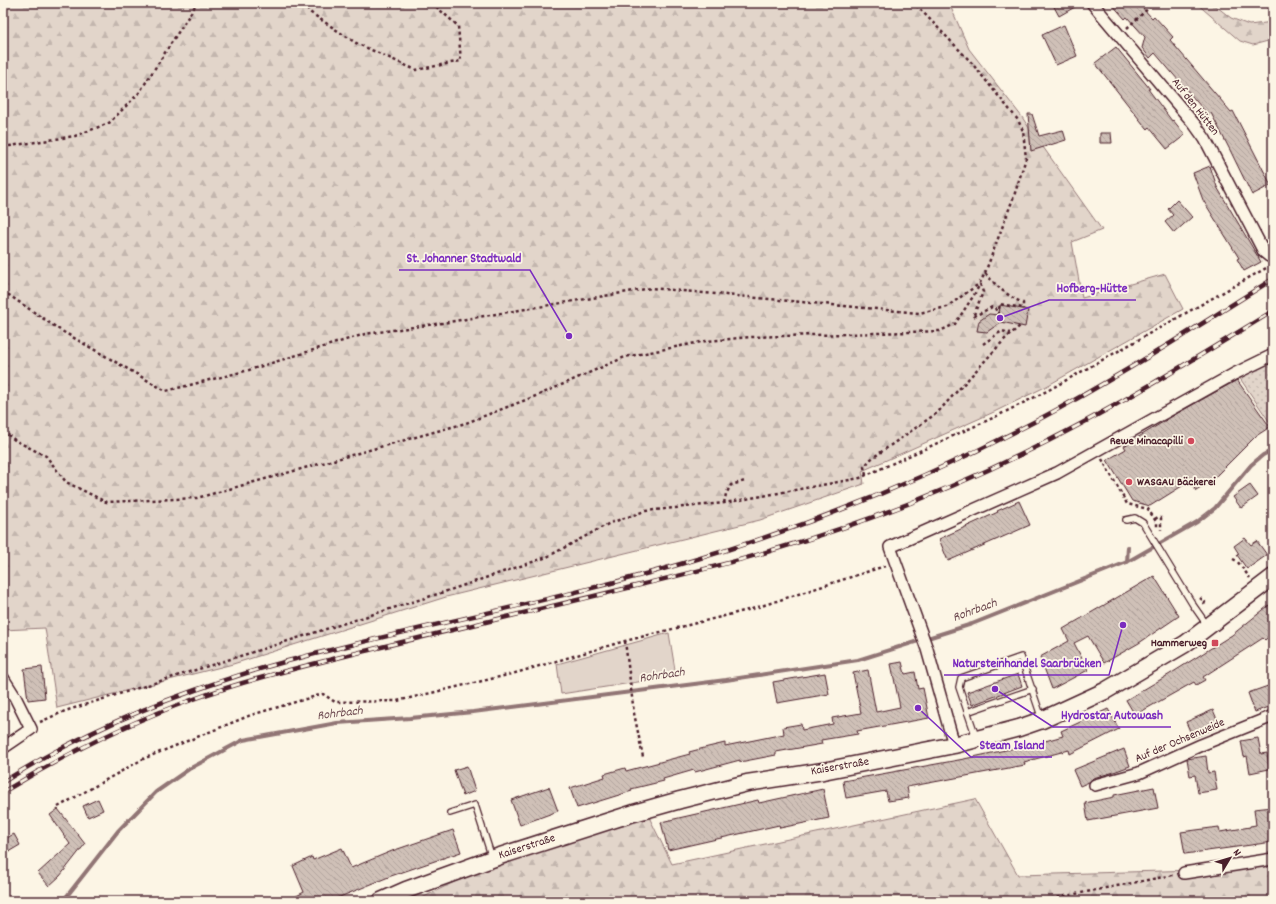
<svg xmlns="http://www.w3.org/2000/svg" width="1276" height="904" font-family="Dekko,sans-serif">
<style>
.green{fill:#e2d5ca;stroke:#967a7a}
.forest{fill:url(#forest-firs);stroke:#967a7a}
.park{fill:url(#park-dots);stroke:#967a7a}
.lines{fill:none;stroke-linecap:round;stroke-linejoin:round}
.stream{stroke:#917474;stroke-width:4}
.building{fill:url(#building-back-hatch);stroke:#4a1f2b}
.lane-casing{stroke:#4a1f2b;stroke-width:8}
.street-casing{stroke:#4a1f2b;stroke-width:14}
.secondary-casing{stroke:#4a1f2b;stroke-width:19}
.path{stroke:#4a1f2b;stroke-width:2.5;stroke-dasharray:3 3;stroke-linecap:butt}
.lane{stroke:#fcf5e5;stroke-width:5.5}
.street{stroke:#fcf5e5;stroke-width:11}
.secondary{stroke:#fcf5e5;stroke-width:16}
.rail-casing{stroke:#4a1f2b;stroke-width:4.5}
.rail{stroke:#fcf5e5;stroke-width:3;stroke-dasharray:9;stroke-linecap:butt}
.poi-dot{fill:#d1495b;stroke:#fcf5e5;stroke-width:1.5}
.labels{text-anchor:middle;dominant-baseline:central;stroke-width:3.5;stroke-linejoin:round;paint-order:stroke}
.street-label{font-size:12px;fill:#4a1f2b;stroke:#fcf5e5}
.poi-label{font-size:12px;font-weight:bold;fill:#4a1f2b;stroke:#fcf5e5;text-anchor:end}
.water-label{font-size:13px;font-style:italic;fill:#6d4950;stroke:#fcf5e5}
.leader{fill:none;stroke:#7b2cbf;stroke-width:1.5}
.callout-dot{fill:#7b2cbf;stroke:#fcf5e5;stroke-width:1.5}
.callout-label{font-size:13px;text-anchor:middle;font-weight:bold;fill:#7b2cbf;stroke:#fcf5e5;stroke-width:3.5;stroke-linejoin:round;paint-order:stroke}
</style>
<defs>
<pattern id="forest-firs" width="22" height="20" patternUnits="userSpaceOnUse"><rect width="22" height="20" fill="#e2d5ca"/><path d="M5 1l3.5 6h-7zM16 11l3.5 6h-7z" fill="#c3b6ae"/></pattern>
<pattern id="park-dots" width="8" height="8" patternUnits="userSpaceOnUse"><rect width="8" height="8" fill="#e2d5ca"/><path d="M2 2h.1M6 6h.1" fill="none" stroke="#c3b6ae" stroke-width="1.8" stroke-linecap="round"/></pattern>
<pattern id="building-back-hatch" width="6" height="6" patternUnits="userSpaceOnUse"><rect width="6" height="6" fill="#cfc0b7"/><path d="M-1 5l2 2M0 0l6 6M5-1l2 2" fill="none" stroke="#b3a59e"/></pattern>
</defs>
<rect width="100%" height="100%" fill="#fcf5e5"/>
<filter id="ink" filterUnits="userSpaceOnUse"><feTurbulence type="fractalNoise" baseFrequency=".025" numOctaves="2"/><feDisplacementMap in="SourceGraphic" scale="8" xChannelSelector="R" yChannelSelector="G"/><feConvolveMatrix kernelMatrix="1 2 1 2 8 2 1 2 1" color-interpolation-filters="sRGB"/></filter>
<g filter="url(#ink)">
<polygon class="green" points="669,633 676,676 561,694 557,664"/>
<g class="forest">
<polygon points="3,3 949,3 969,49 1022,117 1029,128 1031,150 1043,147 1102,230 1072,242 1082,298 1165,274 1183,309 1045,387 994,412 862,471 864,484 760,520 446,597 233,664 57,708 45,628 3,630"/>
<polygon points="1196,3 1212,3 1231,18 1249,25 1273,22 1273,46 1268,41 1253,45 1240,41"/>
<polygon points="975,799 1018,875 1199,870 1273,862 1273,901 416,901 464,877 648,815 672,864"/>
</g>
<polygon class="park" points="1273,361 1273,422 1271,424 1239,377"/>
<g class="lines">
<g class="stream">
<polyline points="1127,562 1128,547"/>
<polyline points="63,901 118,831 156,792 189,769 243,740 337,723 410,718 473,712 726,680 858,660 972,624 1127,562 1197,522 1215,508 1251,465 1263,455 1273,450"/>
</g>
</g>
<g class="building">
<polygon points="1052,3 1082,3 1059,16"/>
<polygon points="1111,3 1138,3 1152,18 1154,16 1173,37 1170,40 1231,112 1233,111 1271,185 1252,195 1230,150 1211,113 1208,115 1155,53 1150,58 1142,48 1145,37 1127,17 1125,19"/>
<polygon points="1064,25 1077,56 1056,65 1042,35"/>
<polygon points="1116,47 1150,89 1148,89 1172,121 1173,120 1185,135 1167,149 1149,127 1147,129 1095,63"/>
<polygon points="1028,114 1032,114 1039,136 1063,130 1066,140 1031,151"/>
<polygon points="1100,133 1111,133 1112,143 1100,143"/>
<polygon points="1210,166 1217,187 1261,262 1244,271 1237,259 1239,258 1203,200 1193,173"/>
<polygon points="1177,200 1192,217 1174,233 1165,222 1173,215 1168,209"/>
<polygon points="1000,305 1028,310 1025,327 1001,322 987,332 977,331 979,321 989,314 999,315"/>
<polygon points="1237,380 1270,427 1256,436 1208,484 1196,491 1190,481 1150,506 1132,501 1107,460 1126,449 1124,446 1176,414"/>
<polygon points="1250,485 1258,496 1241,508 1233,497"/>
<polygon points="1019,501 1030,525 948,561 939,539 998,512 997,511"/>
<polygon points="1245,538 1251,545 1257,541 1267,555 1247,569 1237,555 1239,554 1234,546"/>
<polygon points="1154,576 1179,616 1139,643 1104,663 1088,636 1074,643 1088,670 1052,689 1040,657 1069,641 1063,629"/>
<polygon points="1273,602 1273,633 1265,640 1263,638 1203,677 1205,680 1196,685 1194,682 1135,715 1126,700 1170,674 1232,635"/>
<polygon points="902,662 905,674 915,672 918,689 923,688 929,718 857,731 858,734 821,740 822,744 776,752 776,755 740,762 740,760 695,772 694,770 663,779 664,781 631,789 632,791 577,808 570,788 605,777 604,774 625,768 626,771 690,754 689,752 708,747 725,743 725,746 784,734 783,727 801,724 802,730 833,724 832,718 861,713 853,673 868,670 876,712 900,707 891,664"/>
<polygon points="42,667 45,698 28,700 24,669"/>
<polygon points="825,673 829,694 777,703 773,682"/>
<polygon points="1018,674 1022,686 972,705 967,692"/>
<polygon points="1268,686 1273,697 1273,705 1255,712 1248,693"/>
<polygon points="1108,709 1119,729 1070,754 1069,750 1024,762 1025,765 907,787 909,798 888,801 886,791 846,798 843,781 964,759 1038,743 1063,736 1061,731"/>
<polygon points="1213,710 1220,726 1193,738 1186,722"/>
<polygon points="1258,738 1261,754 1267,753 1269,769 1250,773 1247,756 1244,757 1241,741"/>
<polygon points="1124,749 1130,766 1111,773 1093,778 1089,782 1080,786 1073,770"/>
<polygon points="1206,756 1208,773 1214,772 1217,790 1198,793 1195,775 1190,776 1187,759"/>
<polygon points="467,766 475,791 463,796 454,770"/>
<polygon points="549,787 558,811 520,825 511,800"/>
<polygon points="1154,787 1158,808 1088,821 1085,803 1114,797 1114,795"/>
<polygon points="823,789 829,818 780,828 779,825 668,850 661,822 758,800 759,803"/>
<polygon points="98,799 103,810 88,817 83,806"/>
<polygon points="1273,807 1273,842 1185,854 1181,832 1219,827 1220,832 1250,827 1250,826 1256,825 1254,809"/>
<polygon points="58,809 85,844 60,876 49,886 38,873 70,844 50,815"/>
<polygon points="453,830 461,852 391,876 330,901 287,901 304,892 293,866 312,857 313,860 342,848 351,868 392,851"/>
<polygon points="14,834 20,845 3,855 3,840"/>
</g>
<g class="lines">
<g class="lane-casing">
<g id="lane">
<polyline points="1126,520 1135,518 1143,523 1193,605 1207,625"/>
<polyline points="967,712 1033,689"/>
<polyline points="976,737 959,687 961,678 1021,657 1042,719"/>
<polyline points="450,813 475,805 492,858"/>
</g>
</g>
<g class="street-casing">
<g id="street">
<polyline points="1092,3 1195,125 1205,139 1264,252 1269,256 1273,257"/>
<polyline points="3,678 15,697 31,729 3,748"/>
<polyline points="954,745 927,649 890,547 1057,473 1234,374 1273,355"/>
<polyline points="1095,785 1139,773 1201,745 1273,716"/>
<polyline points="1184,873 1273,859"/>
</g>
</g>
<g class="secondary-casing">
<polyline id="secondary" points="381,901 406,890 500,856 634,813 680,800 747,783 823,771 954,745 1019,728 1042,720 1105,691 1185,644 1273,577"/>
</g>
<g class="path">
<polyline points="303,3 311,13 356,43 416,70 461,61 458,26 432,3"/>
<polyline points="900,3 916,5"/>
<polyline points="1127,28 1154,3"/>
<polyline points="3,147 75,136 109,123 139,93 197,3"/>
<path d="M985 273C997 287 1006 295 1023 303V309"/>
<polyline points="980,284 983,292 973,317 992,307 995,308 998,314 1000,304 1023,308"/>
<polyline points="3,291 60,330 166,391 249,370 365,334 449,322 651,288 919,313 947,307 980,283 985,273 1014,196 1026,158 1023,131 1018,120 970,61 916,5 916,3"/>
<polyline points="983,344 1002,331 1010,333"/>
<polyline points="3,431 16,441 46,456 66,482 106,502 197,498 466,423 541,394 625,357 706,341 752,337 940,331 955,324 974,295 980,284"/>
<polyline points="1102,459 1127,504 1148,509 1157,523 1157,529"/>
<polyline points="866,475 864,467 871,459 937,413 1005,339 1020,326"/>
<polyline points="724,503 726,494 731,485 745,481"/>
<polyline points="1155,519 1158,517 1161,518 1161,530"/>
<polyline points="1233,559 1237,561 1250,578"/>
<polyline points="1200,598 1205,602 1203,607"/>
<polyline points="625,641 634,713 643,757"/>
<polyline points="40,722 65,711 444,592 547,557 610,523 645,511 724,503 860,478 995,417 1047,391 1268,267"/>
<polyline points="58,807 143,759 251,715 323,694 335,702 397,701 512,674 625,641 752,609 885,566"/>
<polyline points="1040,901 1173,875"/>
</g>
<use href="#lane" class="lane"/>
<use href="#street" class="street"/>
<use href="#secondary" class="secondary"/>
<g class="rail-casing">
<g id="rail">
<path d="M3 782C71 739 145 706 222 681 265 666 310 655 355 644 464 617 576 595 684 563 814 525 941 473 1060 408 1133 368 1203 323 1273 279"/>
<path d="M3 792C64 755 127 723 194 699 252 678 313 664 373 649 462 627 551 607 640 585 684 574 729 564 773 550 858 525 942 493 1022 454 1109 412 1191 361 1273 311"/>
</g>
</g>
<use href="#rail" class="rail"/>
</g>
</g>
<g class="poi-dot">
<circle cx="1191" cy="441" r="4"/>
<circle cx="1129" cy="482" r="4"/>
<rect x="1211" y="639" width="8" height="8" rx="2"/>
</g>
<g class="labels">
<g class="street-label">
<text transform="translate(1195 107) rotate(52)">Auf den Hütten</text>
<text transform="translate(1180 741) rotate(-23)">Auf der Ochsenweide</text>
<text transform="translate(840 767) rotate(-10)">Kaiserstraße</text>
<text transform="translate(527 847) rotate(-18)">Kaiserstraße</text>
</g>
<g class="poi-label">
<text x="1183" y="441">Rewe Minacapilli</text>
<text x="1137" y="482" text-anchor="start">WASGAU Bäckerei</text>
<text x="1207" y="643">Hammerweg</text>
</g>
<g class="water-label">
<text transform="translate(975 611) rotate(-20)">Rohrbach</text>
<text transform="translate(662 676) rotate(-8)">Rohrbach</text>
<text transform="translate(340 714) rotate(-7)">Rohrbach</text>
</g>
</g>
<path class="leader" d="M569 336L530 270H399M1000 318L1049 300H1136M1123 625L1109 675H944M995 689L1053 727H1171M918 708L971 757H1052"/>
<g class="callout-dot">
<circle cx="569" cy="336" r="4"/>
<circle cx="1000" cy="318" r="4"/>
<circle cx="1123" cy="625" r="4"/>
<circle cx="995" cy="689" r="4"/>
<circle cx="918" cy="708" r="4"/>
</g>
<g class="callout-label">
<text x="464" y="262">St. Johanner Stadtwald</text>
<text x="1092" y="292">Hofberg-Hütte</text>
<text x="1027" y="667">Natursteinhandel Saarbrücken</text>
<text x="1112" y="719">Hydrostar Autowash</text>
<text x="1012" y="749">Steam Island</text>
</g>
<rect width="1276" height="904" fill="none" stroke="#fcf5e5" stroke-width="16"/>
<rect x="8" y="8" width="1260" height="888" fill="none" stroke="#4a1f2b" stroke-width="1.5" filter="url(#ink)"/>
<g transform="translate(1230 858) rotate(52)" stroke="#fcf5e5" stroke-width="3" paint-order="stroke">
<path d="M0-3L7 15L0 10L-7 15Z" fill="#4a1f2b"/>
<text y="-6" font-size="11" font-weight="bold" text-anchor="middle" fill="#4a1f2b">N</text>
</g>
</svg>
